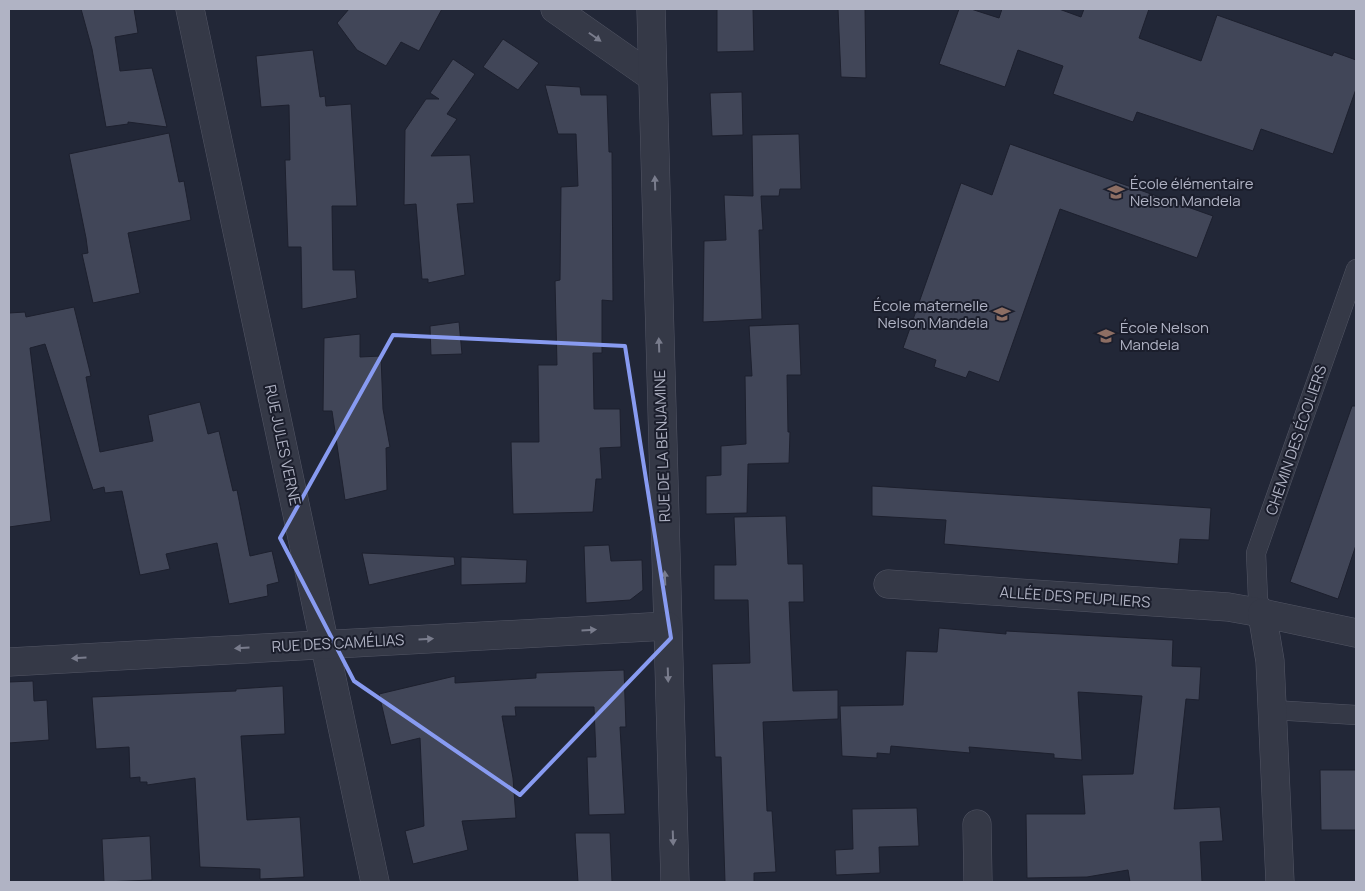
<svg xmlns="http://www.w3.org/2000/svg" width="1365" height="891" font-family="Manrope,sans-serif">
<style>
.building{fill:#414658;stroke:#1d202e}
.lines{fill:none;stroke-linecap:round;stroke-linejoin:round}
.service-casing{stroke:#535665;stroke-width:20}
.minor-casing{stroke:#535665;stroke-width:29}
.service{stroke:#353947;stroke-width:19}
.minor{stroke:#353947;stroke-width:28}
.oneway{fill:#797c8c}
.marked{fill:none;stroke:#889bf1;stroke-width:4;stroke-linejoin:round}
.labels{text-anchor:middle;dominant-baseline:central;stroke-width:4;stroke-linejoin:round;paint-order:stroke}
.poi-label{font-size:15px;fill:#b0b3c4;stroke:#1b1e2c;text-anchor:start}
.street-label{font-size:15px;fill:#b0b3c4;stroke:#1b1e2c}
</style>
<rect width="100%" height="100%" fill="#222737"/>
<g class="building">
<polygon points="81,9 134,9 138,33 115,37 120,71 152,68 167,127 128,122 128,124 106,127 92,49"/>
<polygon points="349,9 442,9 419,51 401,42 386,66 357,50 337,23"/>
<polygon points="717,9 753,9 754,51 717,52"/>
<polygon points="838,9 865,9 866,78 841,77"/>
<polygon points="959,9 971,9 999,18 1002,9 1059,9 1081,17 1084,9 1149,9 1139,38 1201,61 1217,15 1332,56 1334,52 1356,60 1356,89 1333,154 1261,129 1253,151 1137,112 1133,122 1053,94 1063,66 1018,50 1005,87 939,64"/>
<polygon points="503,39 539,63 518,90 483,67"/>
<polygon points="313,50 320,97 325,96 326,106 351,104 357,206 332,206 333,270 355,270 357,298 302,309 301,247 288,247 285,160 290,160 289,105 261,107 256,56"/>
<polygon points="453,59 475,74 447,114 457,119 431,156 470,155 474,203 457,204 465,275 428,283 428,279 422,279 416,204 404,205 405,130 426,99 439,99 430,93"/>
<polygon points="545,85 580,87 581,95 607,95 609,152 612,152 613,301 602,300 602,353 593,353 594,409 620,409 621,447 600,448 602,479 596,479 593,512 513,514 511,442 539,442 538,365 557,365 555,281 560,280 561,187 578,186 576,134 558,134"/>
<polygon points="742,92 743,135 712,136 710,93"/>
<polygon points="169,133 179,182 184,181 191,220 128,233 140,293 93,303 82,254 88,253 86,238 69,154"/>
<polygon points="799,134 801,189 780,189 779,196 761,196 763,230 759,230 762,319 703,322 704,241 726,240 724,195 753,196 752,135"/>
<polygon points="1010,144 1213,216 1197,258 1060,209 999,382 969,371 966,378 934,367 936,360 903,348 961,183 992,195"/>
<polygon points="74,307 91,376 86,377 100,452 153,441 148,415 200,402 208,434 219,431 233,491 237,490 250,556 272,551 279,582 267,585 268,596 229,604 217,543 166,554 170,569 140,575 122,491 105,493 104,487 93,490 45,344 30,348 51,521 9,527 9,313 25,312 26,317"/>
<polygon points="459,322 462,354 431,355 430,326"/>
<polygon points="799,324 801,375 787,375 788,432 790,432 789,463 748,464 747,513 706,514 706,476 721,475 721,446 746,444 745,376 752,376 749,326"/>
<polygon points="360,334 360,357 381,356 383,409 390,447 386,448 387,490 345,500 332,411 323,411 324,338"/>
<polygon points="1352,406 1356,406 1356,545 1338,599 1290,582"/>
<polygon points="872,486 1211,508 1209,540 1180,539 1178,564 944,544 946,520 872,516"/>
<polygon points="786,516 788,564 803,564 804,602 789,602 793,691 838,690 838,719 763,722 767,811 772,811 776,872 754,873 754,882 725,882 721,757 715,757 712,664 750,663 748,600 714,600 714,565 736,565 734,517"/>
<polygon points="609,545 611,561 642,560 643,590 630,600 586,603 584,546"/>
<polygon points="362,553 454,557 455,565 369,585"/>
<polygon points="461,557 527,560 526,583 461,585"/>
<polygon points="939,628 1006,634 1006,631 1173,640 1172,666 1201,667 1199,700 1186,699 1174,809 1220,807 1223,841 1200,842 1202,882 1130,882 1128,870 1087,877 1027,878 1026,814 1085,814 1082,775 1133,774 1142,696 1078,692 1082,760 1054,758 1054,754 969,747 970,753 891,746 890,754 877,753 877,758 842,756 840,706 903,705 906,651 937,652"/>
<polygon points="624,670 626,727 620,727 625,814 589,815 587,757 596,757 594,707 515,707 516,716 502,716 513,778 516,818 462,821 468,850 413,864 405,831 424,826 420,738 391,745 379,694 455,676 455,683 536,678 536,673"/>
<polygon points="33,681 34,701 47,700 49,740 9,743 9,682"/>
<polygon points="283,686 285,734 241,736 247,820 300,817 304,877 260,879 260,869 200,867 195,778 147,785 147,782 140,782 140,777 130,778 129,747 96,749 92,697 236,691 236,689"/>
<polygon points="1320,770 1356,770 1356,830 1321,830"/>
<polygon points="917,808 919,846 879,847 880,873 836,875 835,850 853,849 852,809"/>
<polygon points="575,833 610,833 612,882 578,882"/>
<polygon points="150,836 152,880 104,882 102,839"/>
</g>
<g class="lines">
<g class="service-casing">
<g id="service">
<polyline points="1262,613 1258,599 1256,553 1356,269"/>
<polyline points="1273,710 1356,715"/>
</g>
</g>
<g class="minor-casing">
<g id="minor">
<polyline points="190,9 375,882"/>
<polyline points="555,9 652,77"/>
<polyline points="651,9 675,882"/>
<polyline points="888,584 1228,607 1262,613"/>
<polyline points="9,662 667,626"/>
<polyline points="977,824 978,882"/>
<polyline points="1280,882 1270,661 1262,613 1356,633"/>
</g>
</g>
<use href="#service" class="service"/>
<use href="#minor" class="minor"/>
</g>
<defs><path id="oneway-solid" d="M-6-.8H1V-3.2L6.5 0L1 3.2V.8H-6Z" transform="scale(1.25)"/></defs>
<g class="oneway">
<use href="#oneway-solid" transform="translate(595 37) rotate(35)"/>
<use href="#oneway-solid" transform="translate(655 183) rotate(-92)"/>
<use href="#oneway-solid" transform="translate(659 345) rotate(-92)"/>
<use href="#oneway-solid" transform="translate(665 578) rotate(-92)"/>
<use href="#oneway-solid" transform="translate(589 630) rotate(-3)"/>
<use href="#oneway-solid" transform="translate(426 639) rotate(-3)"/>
<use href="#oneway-solid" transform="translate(242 648) rotate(177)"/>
<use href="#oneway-solid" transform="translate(79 658) rotate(177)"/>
<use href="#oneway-solid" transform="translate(668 675) rotate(88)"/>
<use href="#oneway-solid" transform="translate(673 838) rotate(88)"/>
</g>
<path class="marked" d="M393 335 625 346 671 638 520 795 354 681 280 538Z"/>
<defs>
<g id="school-bare" transform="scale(1.35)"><path d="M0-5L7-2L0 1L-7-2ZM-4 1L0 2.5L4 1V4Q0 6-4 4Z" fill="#8d6e63" stroke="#1b1e2c" stroke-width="2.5" paint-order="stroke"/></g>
</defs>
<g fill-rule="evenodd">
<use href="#school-bare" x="1116" y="192"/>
<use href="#school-bare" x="1002" y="314"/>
<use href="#school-bare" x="1106" y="336"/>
</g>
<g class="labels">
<g class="poi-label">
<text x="1130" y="183">École élémentaire<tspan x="1130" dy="17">Nelson Mandela</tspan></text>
<text x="988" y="305" text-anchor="end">École maternelle<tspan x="988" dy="17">Nelson Mandela</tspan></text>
<text x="1120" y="327">École Nelson<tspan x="1120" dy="17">Mandela</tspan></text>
</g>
<g class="street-label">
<text transform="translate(1296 440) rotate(-71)">CHEMIN DES ÉCOLIERS</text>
<text transform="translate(283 445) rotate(78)">RUE JULES VERNE</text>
<text transform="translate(662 446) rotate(-92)">RUE DE LA BENJAMINE</text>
<text transform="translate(1075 597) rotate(4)">ALLÉE DES PEUPLIERS</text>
<text transform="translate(338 643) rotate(-3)">RUE DES CAMÉLIAS</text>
</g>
</g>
<rect width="1365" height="891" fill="none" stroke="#b0b3c4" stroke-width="20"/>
</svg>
